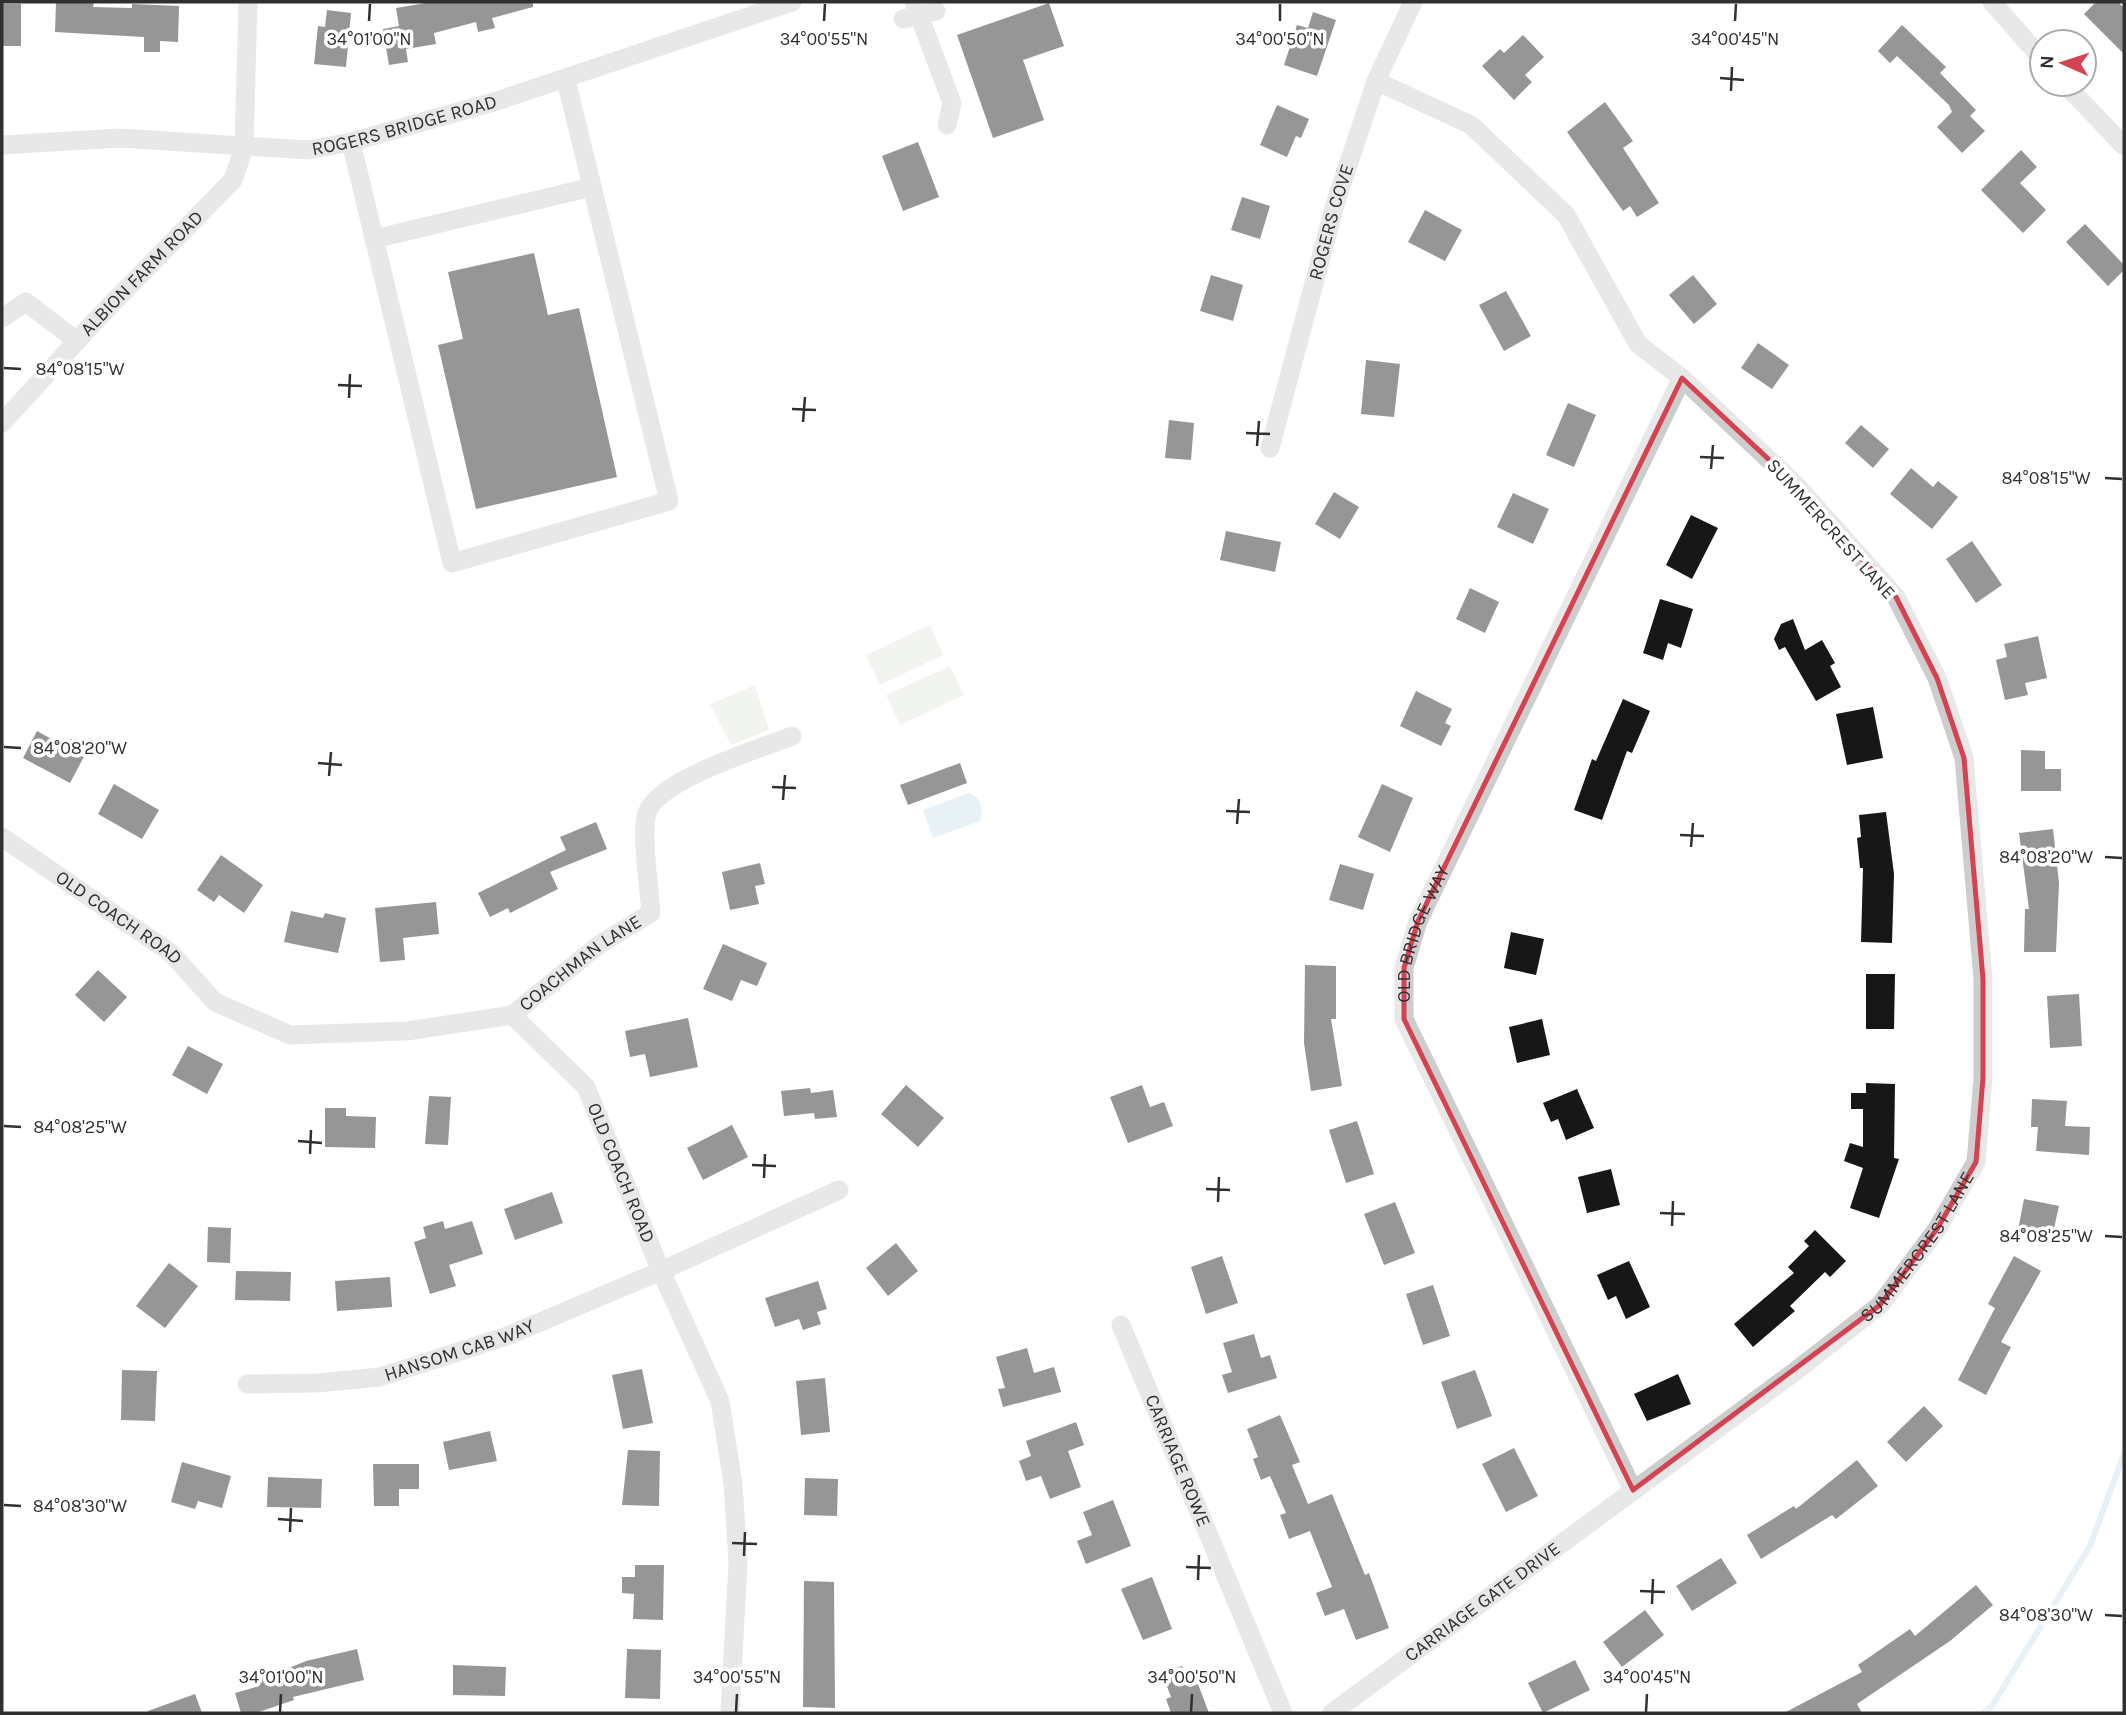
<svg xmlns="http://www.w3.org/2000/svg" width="2126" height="1715" font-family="Karla,sans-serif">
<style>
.green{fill:#e3e8dc}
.water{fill:#cddfe9}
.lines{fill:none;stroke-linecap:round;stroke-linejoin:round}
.stream{stroke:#cddfe9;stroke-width:6}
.building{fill:#171717}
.minor{stroke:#cdcdcd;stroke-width:19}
.marked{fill:none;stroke:#d54352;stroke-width:5;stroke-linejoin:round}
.ticks{fill:none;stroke:#303030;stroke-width:2.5}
.labels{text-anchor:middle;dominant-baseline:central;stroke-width:7;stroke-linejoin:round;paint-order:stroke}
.street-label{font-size:19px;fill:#303030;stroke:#fff}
.ticks-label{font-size:18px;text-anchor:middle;fill:#303030;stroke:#fff;stroke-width:7;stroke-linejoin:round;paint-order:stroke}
</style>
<rect width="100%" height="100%" fill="#fff"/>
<g class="green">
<polygon points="930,625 943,655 880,685 866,655"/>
<polygon points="950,666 964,695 900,725 886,695"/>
<polygon points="755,685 769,730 731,745 710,704"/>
</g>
<path class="water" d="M969 793C981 799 984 808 980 821L933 838 923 810Z"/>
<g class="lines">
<polyline class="stream" points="1983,1713 1992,1706 2090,1546 2124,1454"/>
</g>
<g class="building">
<polygon points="56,2 94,2 93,7 132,8 132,4 179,6 178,42 160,41 160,52 144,52 144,37 55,32"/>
<polygon points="432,2 533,2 533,7 492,18 495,28 478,32 476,22 434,33 436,44 406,49 408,62 389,65 383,29 399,26 396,8"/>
<polygon points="2096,2 2118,2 2124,8 2124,54 2084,14"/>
<polygon points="1049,3 1064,46 1023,60 1044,120 993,138 957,35"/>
<rect x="2" y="4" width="19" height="42"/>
<polygon points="327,10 351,13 346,67 314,64 318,26 325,27"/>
<polygon points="1313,12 1336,20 1317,76 1284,65 1297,25 1308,28"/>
<polygon points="1902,25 1946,67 1940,73 1976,110 1970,116 1985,131 1962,153 1937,127 1952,112 1949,105 1897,56 1890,63 1878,51"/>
<polygon points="1523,35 1544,57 1525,75 1532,82 1514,100 1482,66 1500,49 1504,53"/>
<polygon points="1605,102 1633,141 1623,148 1659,203 1637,217 1630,206 1623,211 1567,132"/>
<polygon points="1277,105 1309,119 1301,138 1296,136 1287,157 1260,145"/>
<polygon points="918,142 939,197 903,211 882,156"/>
<polygon points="2021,150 2037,167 2020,183 2046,210 2023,233 1981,190"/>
<polygon points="1242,197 1270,206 1260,239 1231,230"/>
<polygon points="1425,210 1462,230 1445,261 1408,242"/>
<polygon points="2085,224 2124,265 2124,270 2108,286 2066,242"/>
<polygon points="534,253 548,315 579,308 617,477 476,509 438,345 463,339 448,272"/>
<polygon points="1211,275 1243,285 1233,321 1200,311"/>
<polygon points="1693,275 1717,304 1694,324 1669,295"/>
<polygon points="1506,291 1531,336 1504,351 1479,305"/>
<polygon points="1758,343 1789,365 1772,389 1741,368"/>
<polygon points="1366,360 1400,364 1394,417 1361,414"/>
<polygon points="1568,403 1596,415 1574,467 1546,455"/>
<polygon points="1169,420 1194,423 1191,460 1165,458"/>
<polygon points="1861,425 1889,449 1873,468 1845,443"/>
<polygon points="1911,468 1933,487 1938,481 1958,497 1932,529 1890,494"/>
<polygon points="1334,492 1359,507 1340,539 1315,524"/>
<polygon points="1513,493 1549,509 1533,544 1497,527"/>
<polygon points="1691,515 1718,528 1692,579 1666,565"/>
<polygon points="1226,531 1281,542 1275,572 1220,560"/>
<polygon points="1972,541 2002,585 1976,603 1946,559"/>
<polygon points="1470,588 1499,602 1485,633 1456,619"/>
<polygon points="1660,599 1693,609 1681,648 1668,643 1663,660 1643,653"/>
<polygon points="1793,619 1805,650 1822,640 1835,663 1830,666 1841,687 1816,701 1785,647 1779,650 1774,639 1781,624"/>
<polygon points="2038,636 2047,678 2025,683 2028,695 2005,700 1996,660 2007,657 2004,644"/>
<polygon points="1416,691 1452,709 1445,723 1451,726 1441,746 1400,726"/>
<polygon points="1623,699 1650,711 1632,753 1627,751 1602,820 1574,810 1592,759 1596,761"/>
<polygon points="1873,707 1883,758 1847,765 1836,714"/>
<polygon points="37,731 66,747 70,739 88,749 70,783 23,758"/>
<polygon points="2021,750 2045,751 2045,769 2061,769 2061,791 2021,791"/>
<polygon points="960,763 967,783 908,805 900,785"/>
<polygon points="114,784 159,810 142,839 98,814"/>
<polygon points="1382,784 1413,798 1390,852 1358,837"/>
<polygon points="1886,812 1894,874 1892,943 1861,942 1863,868 1860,868 1857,838 1861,837 1859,815"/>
<polygon points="596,822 607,849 550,872 558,889 510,913 508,908 490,917 478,893 566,850 560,837"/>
<polygon points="2053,829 2059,883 2056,952 2024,952 2025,909 2029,909 2019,833"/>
<polygon points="221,855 263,885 244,913 219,895 214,902 197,890"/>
<polygon points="760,863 765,884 755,886 759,904 730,910 722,872"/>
<polygon points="1340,864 1374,874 1363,910 1329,900"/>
<polygon points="436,902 439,934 403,938 405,960 380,962 375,908"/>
<polygon points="291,911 323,918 325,913 346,918 338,953 284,942"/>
<polygon points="1511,932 1544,939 1536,975 1504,968"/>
<polygon points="723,944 767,963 757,986 741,980 732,1001 703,989"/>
<polygon points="1305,965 1336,966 1336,1019 1331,1019 1342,1086 1311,1091 1304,1043"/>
<polygon points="98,970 127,997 104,1022 75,995"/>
<polygon points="1866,974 1895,974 1894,1029 1866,1029"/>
<polygon points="2079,994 2082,1046 2050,1048 2047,996"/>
<polygon points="688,1018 698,1067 650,1077 645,1054 630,1057 625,1031"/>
<polygon points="1542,1019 1550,1055 1517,1063 1509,1027"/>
<polygon points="188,1046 223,1064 207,1094 172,1075"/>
<polygon points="1866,1083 1895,1084 1894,1158 1899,1159 1879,1218 1850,1208 1863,1168 1844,1161 1850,1143 1863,1147 1863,1109 1851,1109 1851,1093 1866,1093"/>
<polygon points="906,1085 944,1118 918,1147 881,1114"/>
<polygon points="1142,1085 1150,1107 1164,1102 1173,1126 1128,1143 1110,1097"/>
<polygon points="810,1088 811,1093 833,1090 837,1117 815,1119 814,1113 784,1116 781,1091"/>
<polygon points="1577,1089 1594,1128 1566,1140 1558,1119 1551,1122 1543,1103"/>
<polygon points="429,1096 451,1097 448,1145 425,1144"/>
<polygon points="2032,1099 2067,1101 2065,1126 2090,1127 2089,1155 2036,1151 2038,1127 2031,1127"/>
<polygon points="325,1108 346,1108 346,1116 376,1117 375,1148 325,1147"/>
<polygon points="1357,1121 1374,1174 1346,1183 1329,1130"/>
<polygon points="732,1125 748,1157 703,1180 687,1148"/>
<polygon points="1611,1169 1620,1205 1587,1213 1578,1177"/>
<polygon points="552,1192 563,1223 515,1240 504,1209"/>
<polygon points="2024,1199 2059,1206 2051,1242 2017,1235"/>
<polygon points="1395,1202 1415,1253 1384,1265 1364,1214"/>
<polygon points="443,1221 445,1229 472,1221 483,1254 449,1265 456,1286 430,1294 414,1242 426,1238 423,1227"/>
<polygon points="208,1227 231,1228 230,1263 207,1262"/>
<polygon points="1815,1230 1846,1261 1830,1277 1825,1272 1790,1306 1795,1311 1753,1347 1734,1324 1794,1273 1788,1267 1809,1246 1804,1241"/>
<polygon points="896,1243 918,1271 888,1296 866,1268"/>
<polygon points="1222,1256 1238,1303 1206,1314 1191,1267"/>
<polygon points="2014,1256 2041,1271 2001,1342 2011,1347 1986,1395 1958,1380 1995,1308 1988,1304"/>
<polygon points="1629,1261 1650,1307 1626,1319 1616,1296 1608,1300 1597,1275"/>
<polygon points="169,1263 198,1286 165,1328 136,1306"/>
<polygon points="236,1271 291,1272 290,1301 235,1300"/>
<polygon points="390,1277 392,1307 337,1311 335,1281"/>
<polygon points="818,1281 827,1309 817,1312 821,1324 803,1330 799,1319 775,1327 765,1298"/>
<polygon points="1433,1285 1450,1336 1423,1345 1406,1294"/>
<polygon points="1254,1334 1261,1358 1270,1355 1277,1378 1228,1393 1222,1375 1232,1372 1223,1343"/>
<polygon points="1027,1348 1034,1373 1054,1367 1061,1392 1003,1407 998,1389 1005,1388 996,1357"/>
<polygon points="642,1369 653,1423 623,1429 612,1375"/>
<polygon points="122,1370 157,1371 155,1421 121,1420"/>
<polygon points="1475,1370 1492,1416 1457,1429 1441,1382"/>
<polygon points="1678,1374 1691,1404 1647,1421 1634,1394"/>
<polygon points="825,1378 830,1432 801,1435 796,1381"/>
<polygon points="1924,1406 1943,1426 1906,1462 1887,1442"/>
<polygon points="1280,1415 1300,1462 1292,1465 1308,1504 1332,1494 1365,1575 1369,1573 1389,1628 1356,1640 1344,1609 1325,1616 1316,1593 1332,1587 1310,1531 1289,1539 1280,1515 1286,1513 1270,1476 1261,1480 1253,1459 1258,1457 1247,1429"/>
<polygon points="1076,1422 1084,1445 1068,1451 1081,1487 1050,1499 1041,1476 1026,1481 1019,1461 1031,1456 1026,1441"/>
<polygon points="490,1431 497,1461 449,1470 443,1442"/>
<polygon points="1514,1448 1538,1496 1506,1512 1482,1464"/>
<polygon points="628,1450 660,1451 659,1506 622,1505"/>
<polygon points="1857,1460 1878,1486 1836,1519 1832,1515 1761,1559 1747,1535 1794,1506 1796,1509"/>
<polygon points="182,1462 231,1476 222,1508 198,1501 195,1509 171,1502"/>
<polygon points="373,1464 419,1464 419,1489 399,1489 399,1506 374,1506"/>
<polygon points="268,1477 322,1479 321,1508 267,1507"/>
<polygon points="805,1478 838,1479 837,1516 804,1515"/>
<polygon points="1113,1500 1131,1546 1086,1564 1077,1541 1092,1535 1083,1512"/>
<polygon points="1721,1558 1737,1583 1692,1611 1676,1586"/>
<polygon points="635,1565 664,1565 663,1620 633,1619 634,1594 622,1593 622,1577 635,1577"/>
<polygon points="1152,1577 1172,1629 1143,1640 1121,1589"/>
<polygon points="804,1581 834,1582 835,1708 803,1707"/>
<polygon points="1976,1585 1993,1605 1950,1641 1857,1704 1862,1713 1784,1713 1862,1672 1858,1665 1910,1629 1915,1636"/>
<polygon points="1645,1610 1664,1635 1622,1667 1603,1642"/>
<polygon points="357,1649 364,1680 293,1697 294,1700 256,1713 241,1713 235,1693 259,1686 257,1681 306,1661"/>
<polygon points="627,1649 661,1650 660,1699 625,1698"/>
<polygon points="1575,1660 1590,1690 1543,1713 1528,1683"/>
<polygon points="453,1665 506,1667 505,1696 453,1695"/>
<polygon points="1182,1666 1190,1687 1198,1684 1209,1713 1171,1713 1166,1699 1171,1697 1162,1673"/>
<polygon points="195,1694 202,1713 148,1713 148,1711"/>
</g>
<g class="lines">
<g class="minor">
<polyline points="914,2 952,103 947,125"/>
<polyline points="1992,2 2042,59"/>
<polyline points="903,19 936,11"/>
<polyline points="2065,84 2124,146"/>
<polyline points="351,142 452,563 669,501 566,80"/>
<path id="s1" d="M2 145 120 138 308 150 351 142 497 101 792 2"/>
<polyline points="374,239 592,187"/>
<polyline points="2,318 26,302 77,341"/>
<path id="s2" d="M2 423 96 320 233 180 244 148 248 2"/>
<path id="s3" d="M1270 448 1336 201 1376 81 1413 2"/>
<path id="s4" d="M2 837 171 953 215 1002 290 1035 407 1031 512 1015"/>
<path id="s5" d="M512 1015 586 1087 661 1271 720 1401 733 1484 738 1562 730 1713"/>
<path id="s6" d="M512 1015 600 944 651 913C649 887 642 841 646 817 651 781 760 749 792 736"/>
<path id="s7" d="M1121 1325 1283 1713"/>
<path id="s8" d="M247 1384 317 1383 380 1377 507 1336 661 1271 839 1190"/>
<path id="s9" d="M1633 1490 1404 1019V968L1418 921 1682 378"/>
<path id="s10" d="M1332 1713 1797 1370 1880 1305 1937 1229 1976 1162 1983 1078V979L1964 758 1937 678 1896 597 1796 485 1682 378 1638 344 1566 215 1471 125 1376 81"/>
</g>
</g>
<path d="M0 0H2126V1715H0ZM1682 378 1796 485 1896 597 1937 678 1964 758 1983 979V1078L1976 1162 1937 1229 1880 1305 1633 1490 1404 1019V968L1418 921Z" fill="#fff" fill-opacity=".55" fill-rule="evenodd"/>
<path class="marked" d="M1682 378 1796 485 1896 597 1937 678 1964 758 1983 979V1078L1976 1162 1937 1229 1880 1305 1633 1490 1404 1019V968L1418 921Z"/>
<path class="ticks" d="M369 21 370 4M824 21 825 4M1280 21V4M1735 21 1736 4M1720 78 1744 80M1731 91 1732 67M4 368 21 369M338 385 362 386M349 398 350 374M792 409 816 410M803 422 805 397M1246 433 1270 434M1257 446 1259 421M1700 457 1724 458M1711 469 1713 445M2105 478 2122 479M4 747 21 748M318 763 342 765M329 776 331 752M772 787 796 788M783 800 785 775M1226 811 1250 812M1237 824 1239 799M1680 835 1704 836M1691 847 1693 823M2105 857 2122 858M4 1126 21 1127M298 1141 322 1143M310 1154 311 1130M752 1165 776 1166M764 1178 765 1154M1206 1189 1230 1190M1218 1202 1219 1177M1660 1213 1685 1214M1672 1226 1673 1201M2105 1236 2122 1237M4 1505 21 1506M278 1519 303 1521M290 1532 291 1508M732 1543 757 1544M744 1556 745 1532M1186 1567 1211 1568M1198 1580 1199 1555M1640 1591 1665 1592M1652 1604 1653 1579M2105 1615 2122 1616M280 1712 281 1694M736 1712 737 1694M1191 1712 1192 1694M1646 1712 1647 1694"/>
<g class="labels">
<g class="street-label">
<text stroke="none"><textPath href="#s1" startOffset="406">ROGERS BRIDGE ROAD</textPath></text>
<text stroke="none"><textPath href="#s3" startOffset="234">ROGERS COVE</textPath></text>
<text stroke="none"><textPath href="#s2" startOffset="205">ALBION FARM ROAD</textPath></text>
<text transform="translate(1831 529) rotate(48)">SUMMERCREST LANE</text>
<text stroke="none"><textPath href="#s4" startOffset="142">OLD COACH ROAD</textPath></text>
<text stroke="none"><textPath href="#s9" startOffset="612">OLD BRIDGE WAY</textPath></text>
<text stroke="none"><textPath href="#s6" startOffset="86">COACHMAN LANE</textPath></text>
<text stroke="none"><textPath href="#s5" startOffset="196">OLD COACH ROAD</textPath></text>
<text stroke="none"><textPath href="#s10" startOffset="752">SUMMERCREST LANE</textPath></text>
<text stroke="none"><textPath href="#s8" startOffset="217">HANSOM CAB WAY</textPath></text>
<text stroke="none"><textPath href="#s7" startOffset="147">CARRIAGE ROWE</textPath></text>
<text stroke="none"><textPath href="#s10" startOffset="187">CARRIAGE GATE DRIVE</textPath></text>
</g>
</g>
<g class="ticks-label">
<text x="369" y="45">34°01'00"N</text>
<text x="824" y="45">34°00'55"N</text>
<text x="1280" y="45">34°00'50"N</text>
<text x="1735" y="45">34°00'45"N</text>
<text x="80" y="375">84°08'15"W</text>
<text x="2046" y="484">84°08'15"W</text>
<text x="80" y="754">84°08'20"W</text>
<text x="2046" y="863">84°08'20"W</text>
<text x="80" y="1133">84°08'25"W</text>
<text x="2046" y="1242">84°08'25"W</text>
<text x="80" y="1512">84°08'30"W</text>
<text x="2046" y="1621">84°08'30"W</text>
<text x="281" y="1683">34°01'00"N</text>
<text x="737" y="1683">34°00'55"N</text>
<text x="1192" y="1683">34°00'50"N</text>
<text x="1647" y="1683">34°00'45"N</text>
</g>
<rect width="2126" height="1715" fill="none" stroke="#303030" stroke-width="7"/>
<g transform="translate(2063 63) rotate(273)"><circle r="33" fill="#ffffff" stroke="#acacac" stroke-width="2"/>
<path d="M0-5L12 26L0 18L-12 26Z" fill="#d54352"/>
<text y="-10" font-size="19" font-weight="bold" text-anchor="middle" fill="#303030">N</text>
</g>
</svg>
